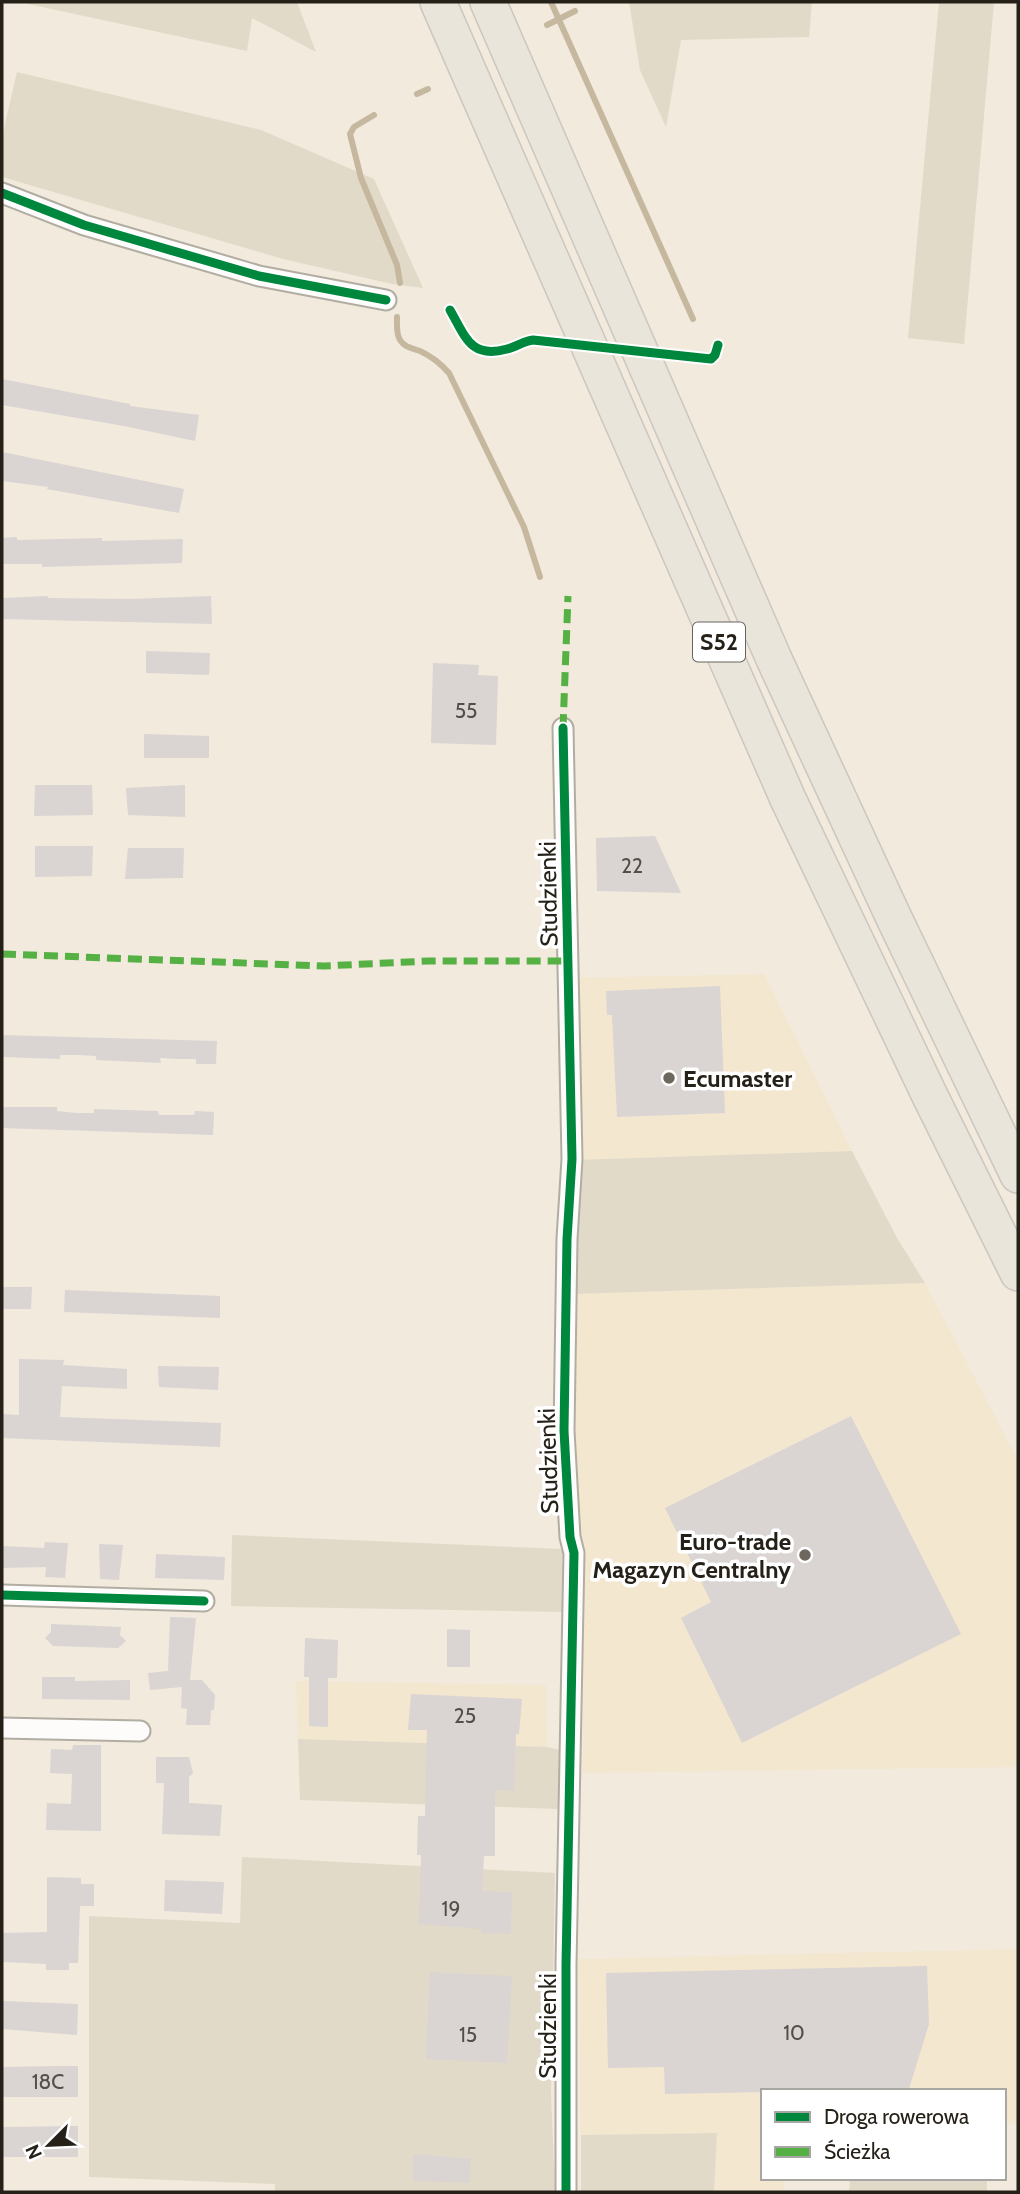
<svg xmlns="http://www.w3.org/2000/svg" width="1020" height="2194" font-family="Cabin,sans-serif">
<style>
.built{fill:#f3e7d0}
.green{fill:#e2dac8}
.lines{fill:none;stroke-linecap:round;stroke-linejoin:round}
.stream{stroke:#c5b89f;stroke-width:6}
.building{fill:#dad4d3}
.street-casing{stroke:#b2ada3;stroke-width:23}
.highway-casing{stroke:#cbc7c0;stroke-width:38}
.street{stroke:#fdfcfa;stroke-width:19}
.highway{stroke:#eae5db;stroke-width:35}
.quiet{stroke:#56b145;stroke-width:7;stroke-dasharray:14 7;stroke-linecap:butt}
.cycleway-casing{stroke:#fff;stroke-width:13}
.cycleway{stroke:#00873e;stroke-width:9}
.poi-dot{fill:#6d675d;stroke:#fff;stroke-width:2.5}
.labels{text-anchor:middle;dominant-baseline:central;stroke-width:7;stroke-linejoin:round;paint-order:stroke}
.number-label{font-size:21px;fill:#534e47}
.shield{fill:#fff;stroke:#67645d;stroke-width:2}
.shield-label{font-size:23px;font-weight:bold;fill:#262118}
.street-label{font-size:24px;fill:#262118;stroke:#fff}
.poi-label{font-size:24px;font-weight:bold;fill:#262118;stroke:#fff;text-anchor:start}
</style>
<rect width="100%" height="100%" fill="#f1eadd"/>
<g class="built">
<polygon points="764,974 852,1151 576,1160 574,978"/>
<polygon points="925,1283 1018,1460 1018,1767 583,1773 584,1565 576,1520 569,1432 572,1294"/>
<polygon points="296,1681 546,1685 547,1747 298,1739"/>
<polygon points="1018,1949 1018,2123 1004,2124 1004,2091 763,2091 763,2178 784,2178 784,2192 714,2192 717,2133 581,2135 578,1959"/>
</g>
<g class="green">
<polygon points="29,2 297,2 316,52 252,18 247,51 28,4"/>
<polygon points="629,2 812,2 809,37 681,40 666,127 640,70"/>
<polygon points="939,2 994,2 964,344 908,338"/>
<polygon points="17,72 261,130 374,179 423,288 392,284 283,259 2,177 2,137"/>
<polygon points="852,1151 897,1238 925,1283 572,1294 576,1160"/>
<polygon points="232,1535 562,1549 565,1612 231,1606"/>
<polygon points="298,1739 547,1747 560,1750 558,1809 300,1800"/>
<polygon points="242,1857 555,1873 551,2093 555,2192 275,2192 275,2184 89,2177 89,1916 240,1923"/>
<polygon points="717,2133 714,2192 581,2192 581,2135"/>
<polygon points="850,2178 987,2178 987,2192 849,2192"/>
</g>
<g class="lines">
<g class="stream">
<polyline points="551,2 693,319"/>
<polyline points="547,25 575,11"/>
<polyline points="417,94 428,89"/>
<polyline points="374,115 354,127 350,134 361,178 397,265 400,283"/>
<path d="M397 317C397 324 396 334 400 340 405 348 413 348 420 351 431 356 441 364 449 373L524 527 540 577"/>
</g>
</g>
<g class="building">
<polygon points="2,379 130,404 130,406 199,415 195,441 124,426 2,405"/>
<polygon points="2,452 184,489 179,513 47,489 48,487 2,481"/>
<polygon points="17,537 17,540 102,538 102,541 183,539 182,563 42,567 42,564 2,564 2,538"/>
<polygon points="48,596 48,598 130,599 211,596 212,624 2,619 2,598"/>
<polygon points="146,651 210,653 209,675 146,673"/>
<polygon points="433,663 479,665 478,675 498,676 496,745 431,743"/>
<polygon points="144,734 209,736 209,758 144,758"/>
<polygon points="35,785 92,785 93,815 34,816"/>
<polygon points="185,785 185,817 128,815 126,788"/>
<polygon points="655,836 681,893 597,891 596,838"/>
<polygon points="35,846 93,846 92,876 35,877"/>
<polygon points="128,848 184,848 183,878 125,879"/>
<polygon points="720,986 725,1113 617,1117 612,1015 607,1015 606,991"/>
<polygon points="2,1035 217,1041 216,1064 196,1064 196,1059 179,1059 160,1058 161,1063 96,1060 96,1056 79,1055 60,1055 60,1059 2,1057"/>
<polygon points="2,1107 57,1107 57,1111 76,1113 94,1113 94,1109 158,1111 159,1115 194,1115 195,1111 214,1112 213,1135 2,1128"/>
<polygon points="2,1287 32,1287 31,1309 2,1309"/>
<polygon points="65,1290 220,1296 220,1318 64,1312"/>
<polygon points="19,1359 64,1360 63,1365 127,1369 127,1389 62,1386 60,1417 221,1423 220,1447 2,1438 2,1414 19,1415"/>
<polygon points="158,1366 219,1367 218,1390 159,1387"/>
<polygon points="851,1416 961,1634 742,1743 681,1618 711,1602 665,1508"/>
<polygon points="45,1542 68,1543 65,1578 45,1577 46,1567 2,1568 2,1546 44,1548"/>
<polygon points="99,1544 123,1545 119,1580 100,1579"/>
<polygon points="156,1554 225,1557 224,1580 155,1578"/>
<polygon points="170,1617 196,1618 190,1680 202,1680 215,1695 214,1710 211,1710 210,1725 186,1725 187,1709 181,1708 182,1687 150,1690 148,1673 168,1671"/>
<polygon points="51,1624 121,1627 120,1635 126,1641 118,1648 53,1646 45,1638 51,1632"/>
<polygon points="447,1629 470,1630 470,1667 447,1667"/>
<polygon points="305,1638 338,1640 337,1678 328,1678 328,1727 309,1726 309,1677 304,1677"/>
<polygon points="42,1677 75,1677 75,1681 130,1680 130,1700 42,1699"/>
<polygon points="411,1694 522,1699 519,1734 516,1734 514,1791 495,1790 495,1856 484,1856 482,1891 512,1892 511,1934 481,1933 481,1929 419,1924 421,1855 417,1855 418,1816 425,1816 427,1730 408,1730"/>
<polygon points="73,1745 101,1745 101,1831 46,1830 47,1803 71,1804 72,1774 50,1773 51,1749 72,1750"/>
<polygon points="156,1757 189,1757 193,1773 189,1777 189,1803 222,1805 220,1836 162,1834 164,1783 156,1783"/>
<polygon points="47,1877 81,1878 81,1884 94,1884 94,1906 80,1906 78,1963 69,1963 69,1970 46,1970 46,1964 2,1962 2,1933 47,1932"/>
<polygon points="165,1880 224,1882 222,1914 164,1911"/>
<polygon points="927,1966 929,2024 909,2089 665,2094 664,2067 608,2068 606,1973"/>
<polygon points="430,1972 512,1976 507,2063 426,2059"/>
<polygon points="2,2001 78,2004 77,2035 2,2029"/>
<polygon points="58,2066 78,2066 78,2097 2,2097 2,2067"/>
<polygon points="78,2126 78,2157 2,2157 2,2127"/>
<polygon points="413,2154 471,2159 469,2183 413,2181"/>
</g>
<g class="lines">
<g class="street-casing">
<g id="street">
<polyline points="2,193 84,225 259,276 386,300"/>
<polyline points="563,728 572,1159 567,1239 564,1431 570,1537 574,1553 566,1965 566,2192"/>
<polyline points="2,1595 204,1601"/>
<polyline points="2,1728 140,1731"/>
</g>
</g>
<g class="highway-casing">
<g id="highway">
<polyline points="438,2 788,799 930,1096 1018,1273"/>
<polyline points="488,2 774,659 894,918 1018,1175"/>
</g>
</g>
<use href="#street" class="street"/>
<use href="#highway" class="highway"/>
<g class="quiet">
<polyline points="563,728 568,596"/>
<polyline points="2,954 324,966 428,961 569,961"/>
</g>
<g class="cycleway-casing">
<g id="cycleway">
<polyline points="2,193 84,225 259,276 386,300"/>
<path d="M450 310C466 338 471 359 507 349 516 347 524 341 533 340L711 359 715 355 718 345"/>
<polyline points="563,728 572,1159 567,1239 564,1431 570,1537 574,1553 566,1965 566,2192"/>
<polyline points="2,1595 204,1601"/>
</g>
</g>
<use href="#cycleway" class="cycleway"/>
</g>
<g class="poi-dot">
<circle cx="669" cy="1078" r="7"/>
<circle cx="805" cy="1555" r="7"/>
</g>
<g class="labels">
<g class="number-label">
<text x="466" y="710">55</text>
<text x="632" y="865">22</text>
<text x="465" y="1715">25</text>
<text x="451" y="1908">19</text>
<text x="794" y="2032">10</text>
<text x="468" y="2034">15</text>
<text x="48" y="2081">18C</text>
</g>
<rect class="shield" x="693" y="622.5" width="52" height="39" rx="5"/>
<g class="shield-label">
<text x="719" y="642">S52</text>
</g>
<g class="street-label">
<text transform="translate(548 894) rotate(-91)">Studzienki</text>
<text transform="translate(548 1461) rotate(-92)">Studzienki</text>
<text transform="translate(547 2026) rotate(-90)">Studzienki</text>
</g>
<g class="poi-label">
<text x="683" y="1078">Ecumaster</text>
<text x="791" y="1541" text-anchor="end">Euro-trade<tspan x="791" dy="28">Magazyn Centralny</tspan></text>
</g>
</g>
<rect width="1020" height="2194" fill="none" stroke="#262118" stroke-width="7"/>
<rect x="761" y="2089" width="245" height="91" fill="#ffffff" stroke="#a8a6a3" stroke-width="2"/>
<rect x="775" y="2112" width="35" height="10" fill="#00873e" stroke="#a8a6a3" stroke-width="2"/>
<text x="824" y="2124" font-size="21" fill="#262118">Droga rowerowa</text>
<rect x="775" y="2147" width="35" height="10" fill="#56b145" stroke="#a8a6a3" stroke-width="2"/>
<text x="824" y="2159" font-size="21" fill="#262118">Ścieżka</text>
<g transform="translate(49 2145) rotate(246)" stroke="#ffffff" stroke-width="5" paint-order="stroke">
<path d="M0-5L12 26L0 18L-12 26Z" fill="#262118"/>
<text y="-10" font-size="19" font-weight="bold" text-anchor="middle" fill="#262118">N</text>
</g>
</svg>
